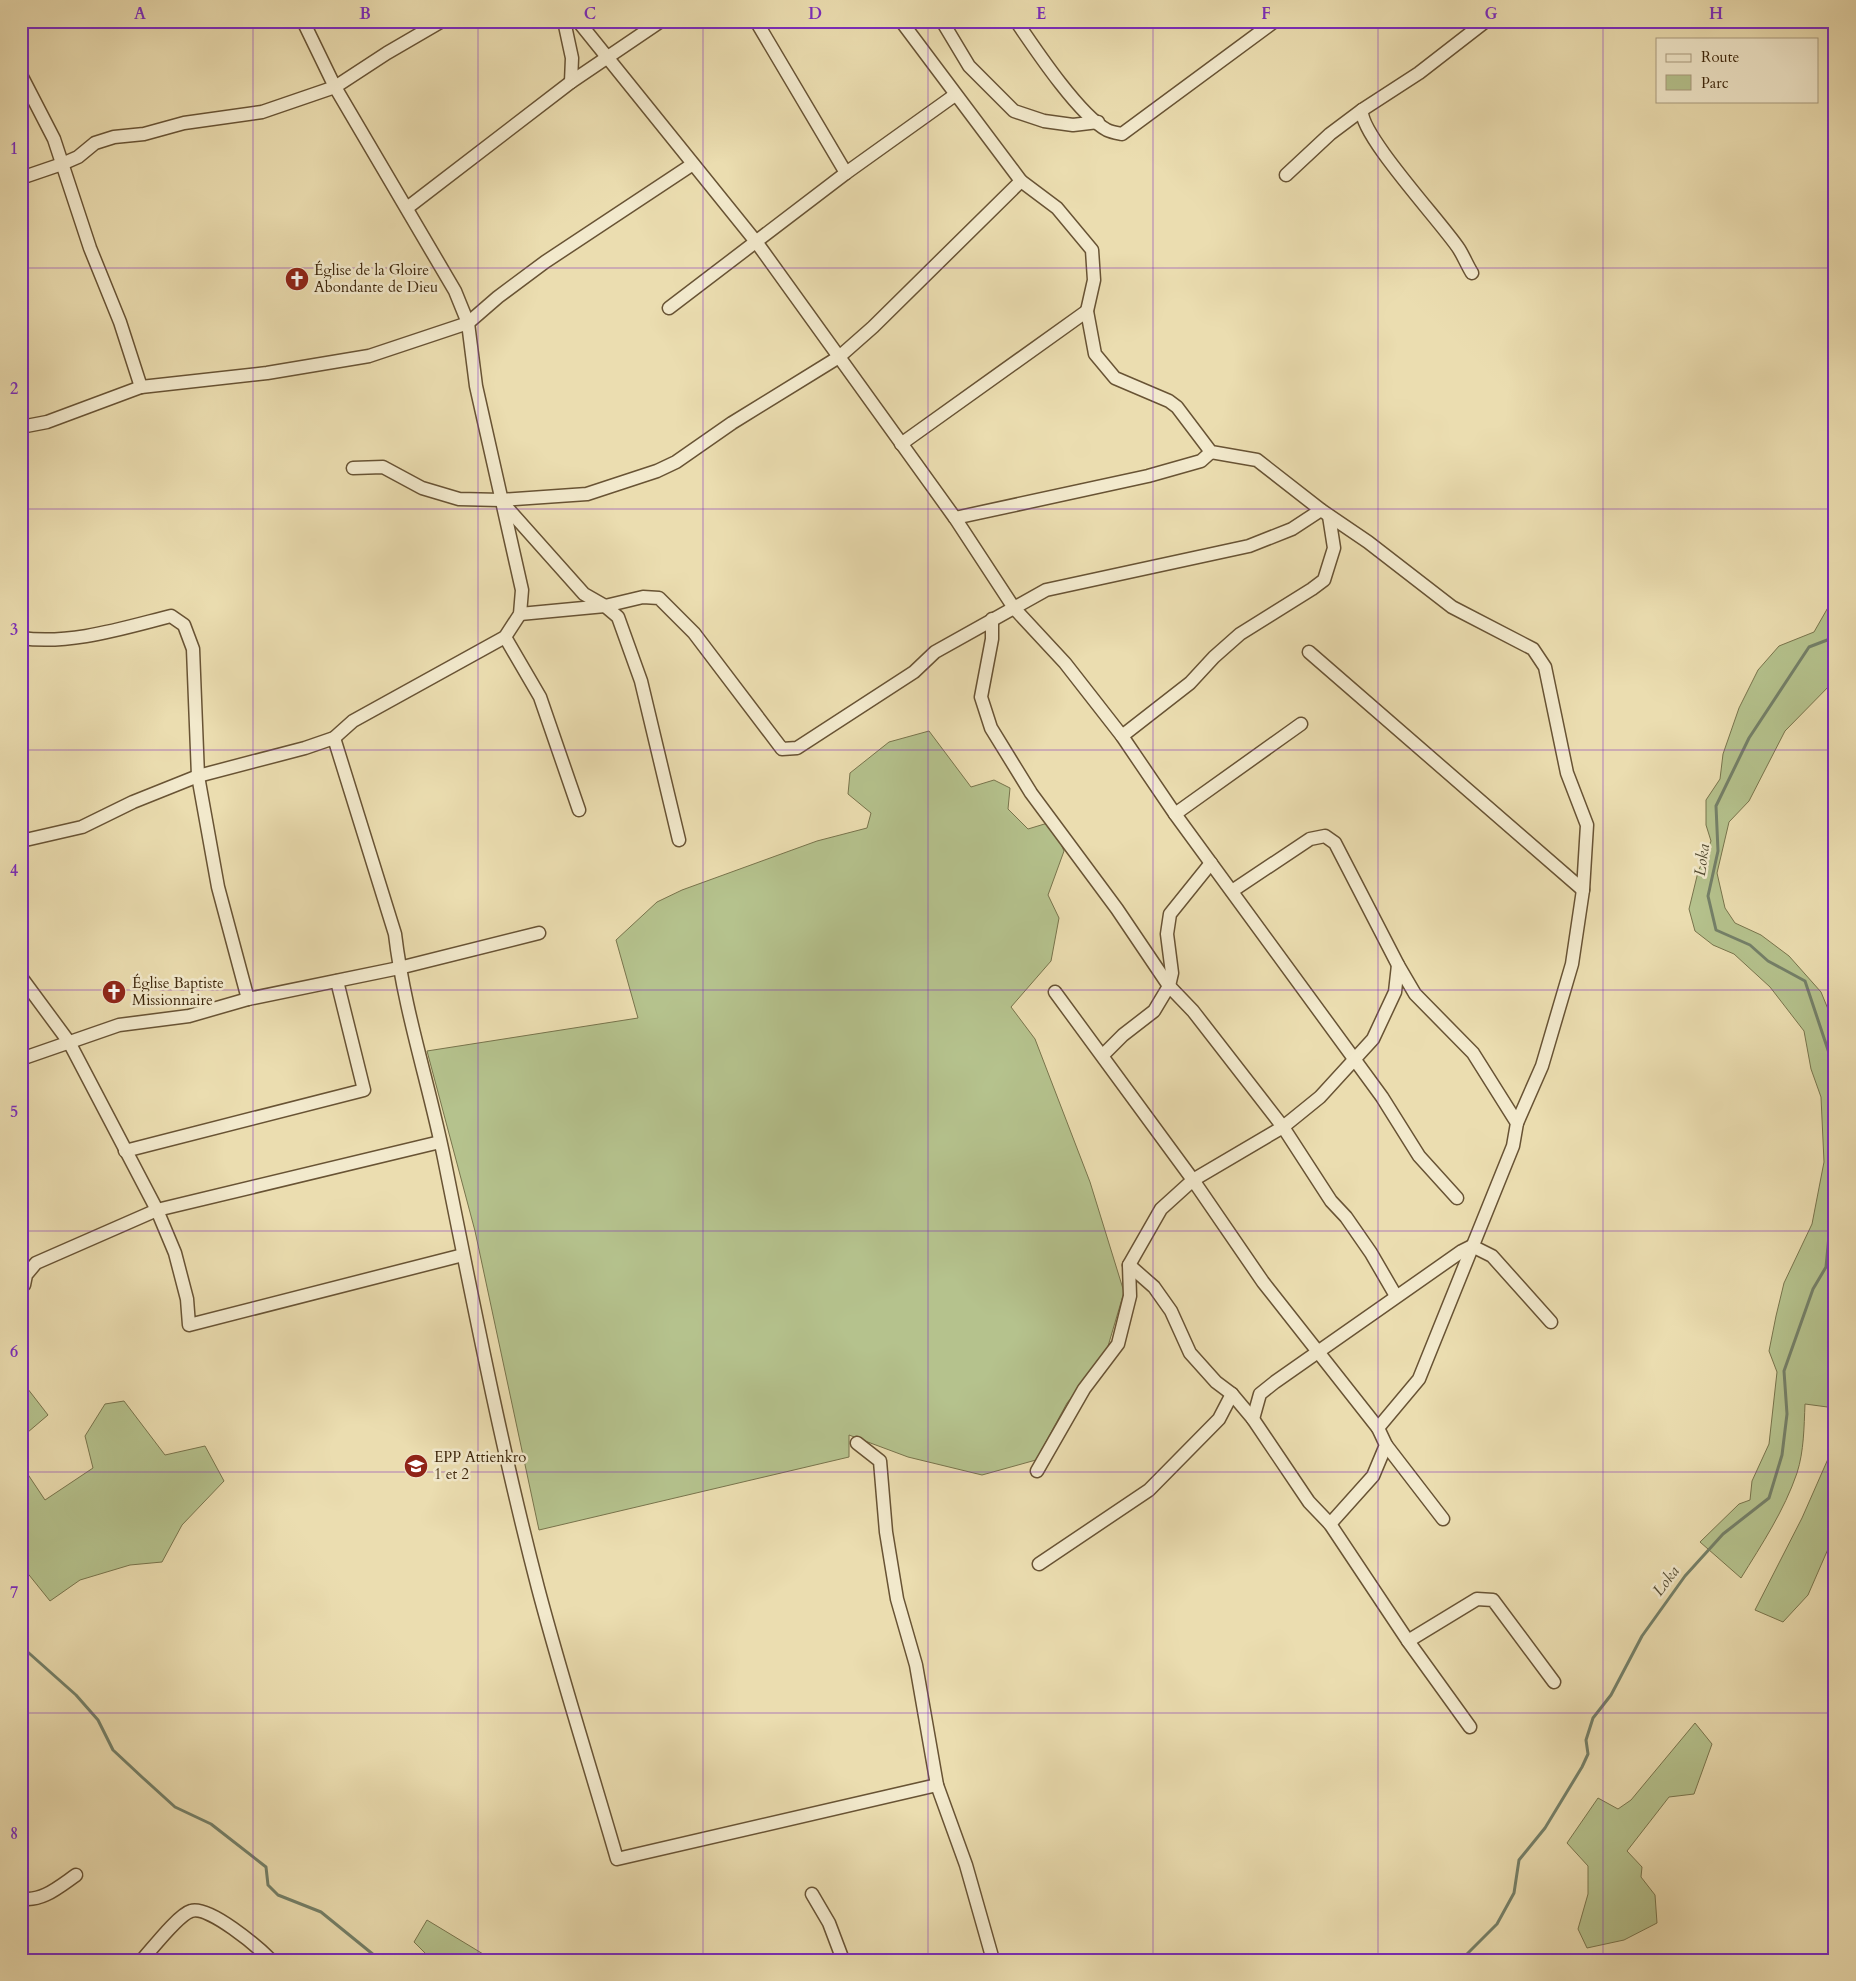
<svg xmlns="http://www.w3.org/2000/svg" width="1856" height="1981" font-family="Cardo,serif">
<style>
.green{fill:#b5c28d;stroke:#78744c}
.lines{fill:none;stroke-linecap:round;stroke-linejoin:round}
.stream{stroke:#748069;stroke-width:3}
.street-casing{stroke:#685334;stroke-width:15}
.street{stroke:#f2e9cc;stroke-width:12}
.grid{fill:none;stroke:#7b2cbf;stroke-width:1;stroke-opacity:0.55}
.labels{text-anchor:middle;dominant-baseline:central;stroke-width:5;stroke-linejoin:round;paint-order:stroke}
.poi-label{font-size:15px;fill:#3c250a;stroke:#f2e9cc;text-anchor:start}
.water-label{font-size:16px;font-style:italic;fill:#534b32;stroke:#f2e9cc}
.neatline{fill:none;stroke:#7b2cbf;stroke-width:2}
.grid-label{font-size:16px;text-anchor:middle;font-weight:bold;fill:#7b2cbf}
</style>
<rect width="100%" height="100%" fill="#ebddb0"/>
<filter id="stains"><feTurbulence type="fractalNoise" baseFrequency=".004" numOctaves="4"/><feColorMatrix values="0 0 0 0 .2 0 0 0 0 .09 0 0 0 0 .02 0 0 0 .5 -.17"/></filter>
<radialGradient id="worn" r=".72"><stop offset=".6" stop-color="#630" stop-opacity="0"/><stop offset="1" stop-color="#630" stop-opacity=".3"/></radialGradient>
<g class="green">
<path d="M1835 600V680L1785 731 1749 801 1729 822 1717 873 1725 908 1735 923 1761 935 1789 956 1821 992 1835 1026V1408L1805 1404C1804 1427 1804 1451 1797 1473 1784 1511 1762 1544 1741 1578L1700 1542 1739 1504 1750 1500 1752 1481 1769 1444 1777 1372 1769 1351 1776 1316 1784 1283 1812 1224 1824 1162 1821 1097 1811 1069 1804 1031 1770 987 1734 954 1713 945 1695 931 1689 909 1698 872 1711 841 1706 825V800L1720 779 1723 754 1739 708 1758 670 1779 646 1814 632 1830 604Z"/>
<polygon points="929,731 971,787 994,780 1010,788 1008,809 1028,829 1051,822 1064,851 1048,895 1059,918 1051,961 1011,1007 1035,1039 1090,1182 1124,1292 1106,1353 1067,1403 1036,1460 982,1475 908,1457 849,1435 849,1457 539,1530 475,1231 427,1051 638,1018 616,940 657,902 682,890 817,841 867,828 871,813 848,794 850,773 889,742"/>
<polygon points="24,1384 48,1415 21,1438 21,1386"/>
<polygon points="124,1401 165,1455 205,1446 224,1481 182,1525 162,1562 130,1565 80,1580 50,1601 21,1565 21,1464 45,1500 93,1468 85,1436 105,1404"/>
<polygon points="1835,1443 1835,1533 1808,1595 1783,1622 1755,1610 1802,1518"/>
<polygon points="1695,1723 1712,1744 1694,1794 1669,1797 1627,1851 1642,1867 1641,1877 1655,1895 1657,1923 1624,1940 1587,1948 1578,1929 1588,1894 1588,1866 1567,1843 1598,1798 1618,1809 1631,1800"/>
<polygon points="427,1920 493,1960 432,1960 414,1942"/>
</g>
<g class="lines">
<g class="stream">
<polyline points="1835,637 1809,647 1749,738 1716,806 1718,851 1708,896 1716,930 1750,945 1768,961 1805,981 1835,1071"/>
<polyline points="21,1646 76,1695 98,1720 113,1750 143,1778 175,1807 211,1824 266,1867 268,1885 278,1895 321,1912 380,1960"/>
<polyline points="1461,1960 1497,1924 1514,1893 1519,1860 1545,1828 1582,1767 1588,1754 1586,1740 1593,1718 1611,1695 1642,1636 1685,1576 1723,1534 1769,1498 1782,1455 1787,1414 1784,1371 1813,1289 1826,1267 1831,1215 1835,1202"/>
</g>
<g class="street-casing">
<g id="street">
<polyline points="564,21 572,58 571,82"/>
<polyline points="578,21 757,243 955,518 1014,608 1065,663 1122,736 1175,814 1382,1097 1419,1156 1457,1198"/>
<polyline points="756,21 846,173"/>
<polyline points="901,21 1021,181 1057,208 1092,250 1094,280 1087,311 1095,354 1115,378 1169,401 1177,407 1211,452 1257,460 1321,510 1368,542 1452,607 1533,649 1545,667 1567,773 1587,825 1583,890 1572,964 1542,1066 1517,1123"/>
<polyline points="942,21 969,66 1014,111 1044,121 1073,125 1098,122"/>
<path d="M1016 21C1035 49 1079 115 1107 130 1111 132 1117 133 1122 134L1275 21"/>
<polyline points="21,75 54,139 90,248 120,322 141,387"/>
<polyline points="1286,175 1330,134 1362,110"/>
<polyline points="21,178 62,164 78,157 95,143 114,137 144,134 184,123 262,112 335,87 387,53 442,21"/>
<polyline points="407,208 571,82 661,21"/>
<path d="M1472 273C1467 265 1464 257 1459 249 1442 223 1359 134 1362 110L1419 73 1486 21"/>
<polyline points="669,308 846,173 955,95"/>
<polyline points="21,427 47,422 141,387 267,373 369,356 468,323 498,297 545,262 693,164"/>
<polyline points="901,444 1087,311"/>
<polyline points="353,468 383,467 422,488 459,499 501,500 587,494 657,471 676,462 732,423 839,357 873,327 1021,181"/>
<polyline points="502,502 584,594 605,606 618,617 641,681 679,840"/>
<polyline points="955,518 1148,476 1201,461 1211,452"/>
<polyline points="520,614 605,606 643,597 659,598 694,633 782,749 797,748 914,672 935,652 1046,590 1249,546 1292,529 1321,510"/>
<polyline points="992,619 992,639 981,697 991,728 1031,793 1117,909 1169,986 1193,1011 1283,1127 1331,1201 1346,1217 1371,1253 1396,1296"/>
<polyline points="505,637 540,697 579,810"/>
<path d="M21 638C71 645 123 628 171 616L184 625 193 649 198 776 218 887 248 999"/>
<polyline points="1309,652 1583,890"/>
<polyline points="1122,736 1190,683 1214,657 1240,634 1312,589 1324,580 1334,548 1329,516"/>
<path d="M334 738 395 934C404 1010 429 1084 444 1158 473 1302 501 1446 538 1588 562 1679 591 1769 617 1859L937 1785"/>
<polyline points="1175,814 1301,724"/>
<polyline points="21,841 82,827 133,802 198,776 305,748 334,738 353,721 505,637 520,614 522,590 476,386 468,323 455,291 335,87 303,21"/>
<polyline points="1232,891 1310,839 1325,836 1335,843 1398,965 1415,994 1473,1053 1517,1123 1513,1146 1419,1379 1378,1428"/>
<polyline points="21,977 69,1042 157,1210 175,1253 187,1299 189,1325 463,1255"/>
<polyline points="1055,992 1193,1180 1263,1282 1378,1428 1386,1445 1373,1476 1330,1524"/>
<polyline points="1103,1055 1123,1035 1154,1011 1169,986 1172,973 1167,934 1170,914 1211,863"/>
<polyline points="21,1059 119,1025 189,1016 248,999 399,968 539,933"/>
<polyline points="125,1151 364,1090 337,981"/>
<polyline points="1129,1265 1154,1287 1171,1311 1190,1353 1216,1382 1232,1394 1253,1419 1309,1502 1330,1524 1408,1641 1470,1727"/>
<polyline points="24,1285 26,1275 36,1263 157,1210 440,1142"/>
<polyline points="1253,1419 1260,1394 1275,1382 1462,1251 1472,1246 1492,1256 1551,1322"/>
<polyline points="857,1443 880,1461 886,1532 897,1599 916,1665 937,1785 966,1865 993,1960"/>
<polyline points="1386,1445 1443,1519"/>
<polyline points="1037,1471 1084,1389 1118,1344 1130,1296 1129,1265 1161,1209 1193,1180 1283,1127 1320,1097 1373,1039 1395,992 1398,965"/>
<polyline points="1039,1564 1149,1490 1219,1419 1232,1394"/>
<polyline points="1408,1641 1477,1599 1493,1600 1554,1682"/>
<polyline points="812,1894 829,1923 843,1960"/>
<path d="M21 1898C41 1903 60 1886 76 1875"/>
<path d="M142 1960C152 1949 178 1915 191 1911 209 1905 258 1947 271 1960"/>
</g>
</g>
<use href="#street" class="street"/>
</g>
<path class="grid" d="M253 21V1960M478 21V1960M703 21V1960M928 21V1960M1153 21V1960M1378 21V1960M1603 21V1960M21 268H1835M21 509H1835M21 750H1835M21 990H1835M21 1231H1835M21 1472H1835M21 1713H1835"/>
<defs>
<g id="church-disc" transform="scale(1.25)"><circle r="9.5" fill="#8f2418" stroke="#f2e9cc"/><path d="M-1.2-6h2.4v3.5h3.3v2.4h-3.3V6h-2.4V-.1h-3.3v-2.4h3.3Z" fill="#fff"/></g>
<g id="school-disc" transform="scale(1.25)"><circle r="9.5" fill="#8f2418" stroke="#f2e9cc"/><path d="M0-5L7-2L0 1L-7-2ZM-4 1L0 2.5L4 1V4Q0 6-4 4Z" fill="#fff"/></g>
</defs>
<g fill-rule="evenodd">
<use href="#church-disc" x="297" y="279"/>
<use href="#church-disc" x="114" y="992"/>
<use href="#school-disc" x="416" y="1466"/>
</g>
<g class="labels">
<g class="poi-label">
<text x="314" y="270">Église de la Gloire<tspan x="314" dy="17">Abondante de Dieu</tspan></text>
<text x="132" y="983">Église Baptiste<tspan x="132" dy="17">Missionnaire</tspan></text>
<text x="434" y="1457">EPP Attienkro<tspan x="434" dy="17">1 et 2</tspan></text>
</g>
<g class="water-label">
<text transform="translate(1702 860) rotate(-82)">Loka</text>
<text transform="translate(1666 1581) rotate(-53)">Loka</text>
</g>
</g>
<rect width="1856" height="1981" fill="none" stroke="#ebddb0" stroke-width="55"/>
<rect x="1656" y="38" width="162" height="65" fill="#f2e9cc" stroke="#a99b7e"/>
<rect x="1666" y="54" width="25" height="8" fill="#f2e9cc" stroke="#a99b7e"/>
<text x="1701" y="62" font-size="15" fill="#3c250a">Route</text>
<rect x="1666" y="75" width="25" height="15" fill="#b5c28d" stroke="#a99b7e"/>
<text x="1701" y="88" font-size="15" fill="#3c250a">Parc</text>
<rect x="28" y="28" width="1800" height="1926" class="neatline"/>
<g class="grid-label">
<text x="140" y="19">A</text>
<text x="365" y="19">B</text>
<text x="590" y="19">C</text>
<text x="815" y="19">D</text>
<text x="1041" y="19">E</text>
<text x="1266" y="19">F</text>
<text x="1491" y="19">G</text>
<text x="1716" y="19">H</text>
<text x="14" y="154">1</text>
<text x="14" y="394">2</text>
<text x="14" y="635">3</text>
<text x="14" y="876">4</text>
<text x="14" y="1117">5</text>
<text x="14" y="1357">6</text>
<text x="14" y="1598">7</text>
<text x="14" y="1839">8</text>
</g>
<rect width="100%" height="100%" filter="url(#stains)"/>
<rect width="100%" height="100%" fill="url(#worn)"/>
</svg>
